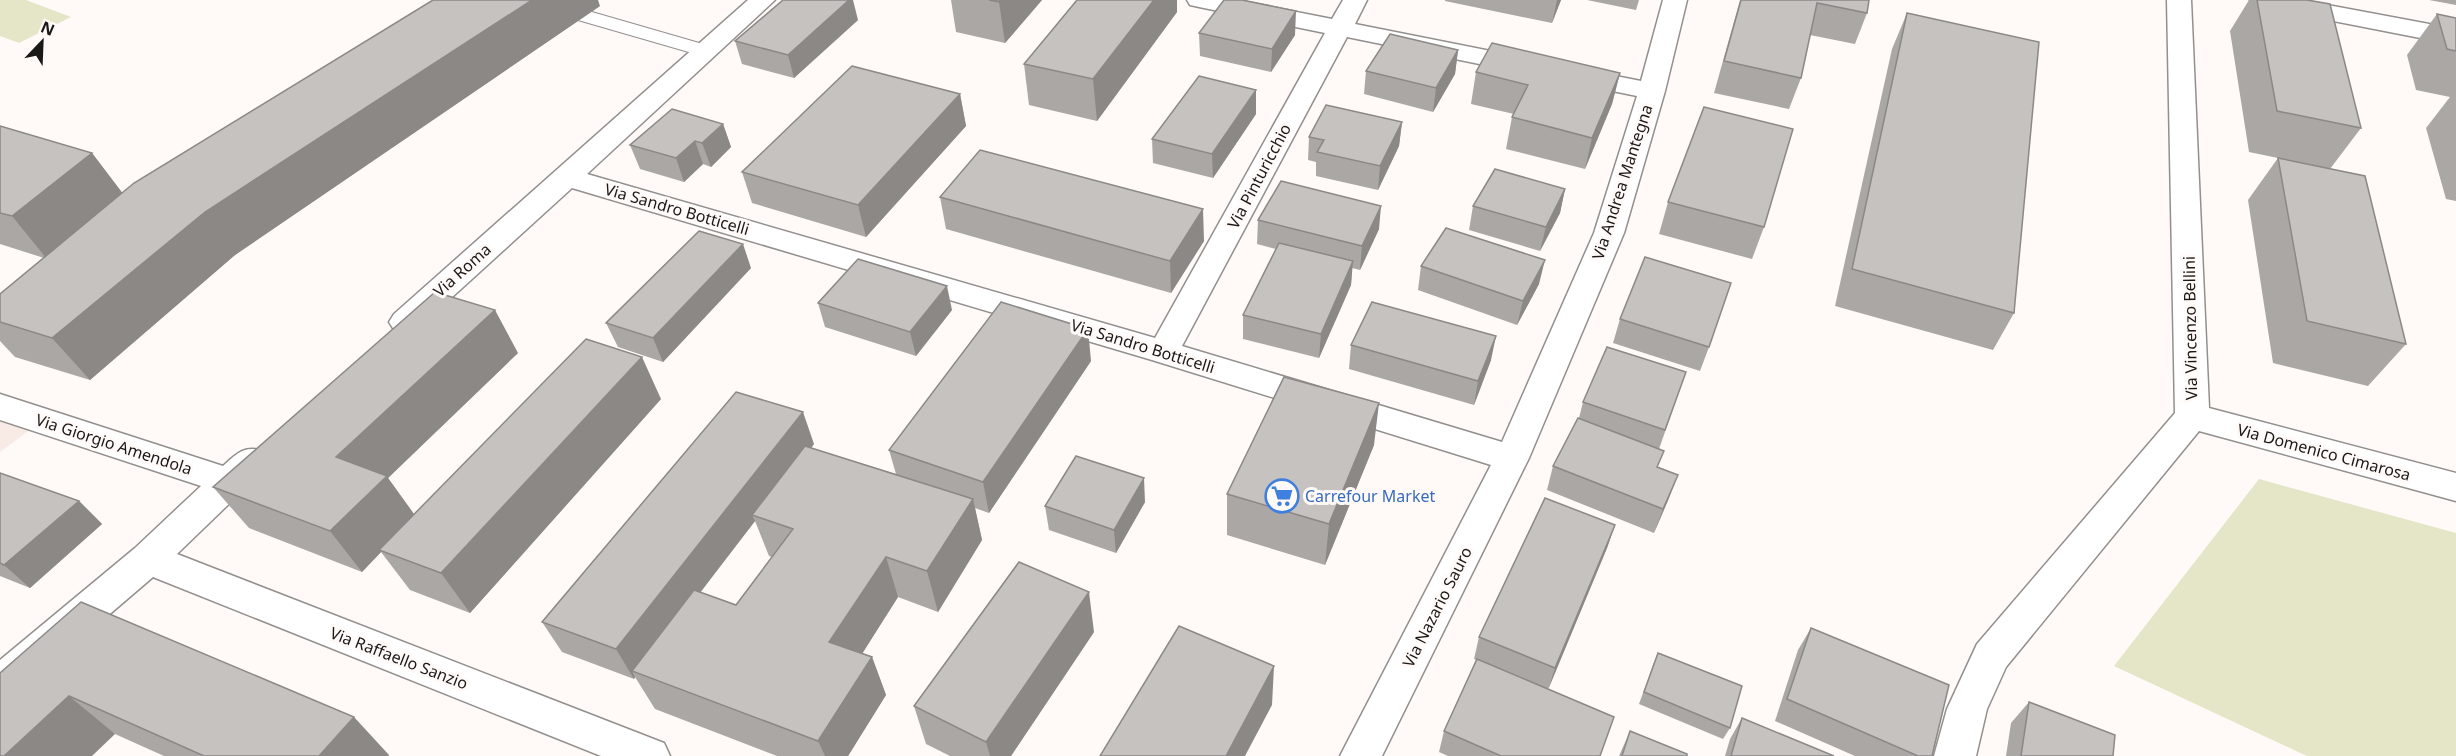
<svg xmlns="http://www.w3.org/2000/svg" width="2456" height="756" font-family="'Noto Sans',sans-serif">
<style>
.built{fill:#f8ebe6}
.green{fill:#e4e6c7}
.lines{fill:none;stroke-linecap:round;stroke-linejoin:round}
.lane-casing{stroke:#938f8d;stroke-width:2}
.street-casing{stroke:#938f8d;stroke-width:3}
.lane{fill:#fff;fill-rule:evenodd}
.street{fill:#fff;fill-rule:evenodd}
.wall{fill:#aaa7a5;fill-rule:evenodd}
.shaded-wall{fill:#8b8886}
.building{fill:#c6c2c0;stroke:#8b8886;stroke-width:1.5}
.labels{text-anchor:middle;dominant-baseline:central;stroke-width:6;stroke-linejoin:round;paint-order:stroke}
.street-label{font-size:16px;fill:#1a1918;stroke:#fffaf8}
.shop-label{font-size:16px;fill:#366cbe;stroke:#fffaf8;text-anchor:start}
</style>
<rect width="100%" height="100%" fill="#fffaf8"/>
<polygon class="built" points="0,407 42,421 0,452"/>
<g class="green">
<polygon points="0,0 26,0 71,17 19,43 0,36"/>
<polygon points="2259,479 2456,533 2456,756 2307,756 2114,666"/>
</g>
<g class="lines">
<g class="lane-casing">
<polygon id="lane" points="585,10 713,47 716,51 713,55 706,57 578,20 575,16 578,12"/>
</g>
<g class="street-casing">
<g id="street">
<path d="M748 0H775L587 174 1155 338 1325 33 1199 7 1190 5 1187 0H1236L1332 19 1343 0H1367L1355 24 1641 81 1663 0H1687L1665 91 1624 233 1529 458 1382 756H1340L1491 465 1152 360 572 188 416 330 405 333 394 330 389 322 394 314ZM1347 37 1637 96 1594 233 1502 442 1182 346Z"/>
<polygon points="2167,0 2191,0 2209,408 2456,473 2456,501 2199,431 2006,667 1987,709 1976,756 1934,756 1947,709 1977,644 2175,413"/>
<polygon points="2250,0 2301,0 2456,29 2456,45 2262,7 2253,5"/>
<path d="M0 394 223 466C237 453 245 445 263 451L268 461 263 471 177 554 664 743 670 756H601L153 577 14 696 0 702V660L135 548 201 486 0 420Z"/>
</g>
</g>
<use href="#lane" class="lane"/>
<use href="#street" class="street"/>
</g>
<g class="wall">
<polygon points="951,0 1042,0 1005,43 956,32"/>
<polygon points="1077,0 1177,0 1177,12 1097,121 1029,105 1024,64"/>
<polygon points="1445,0 1561,0 1552,23 1445,1"/>
<polygon points="1587,0 1639,0 1636,10"/>
<polygon points="1740,0 1869,0 1867,13 1855,44 1810,35 1801,78 1789,109 1714,93"/>
<polygon points="2249,0 2307,0 2361,128 2330,169 2406,344 2368,386 2273,363 2248,200 2278,158 2249,152 2230,31"/>
<polygon points="2429,0 2456,0 2456,5"/>
<polygon points="600,6 235,255 90,380 15,357 0,341 0,294 44,258 0,244 0,126 92,153 122,193"/>
<polygon points="1907,13 2014,313 1993,350 1835,306 1892,49"/>
<polygon points="2437,14 2456,18 2456,201 2446,199 2426,128 2450,97 2416,90 2407,55"/>
<polygon points="858,20 794,78 742,64 735,41"/>
<polygon points="1199,33 1295,35 1271,72 1200,56"/>
<polygon points="1458,50 1455,74 1433,112 1364,94 1366,71"/>
<polygon points="1476,72 1620,73 1612,104 1585,169 1506,149 1512,117 1514,114 1471,104"/>
<polygon points="960,94 966,126 866,237 752,203 742,172"/>
<polygon points="1256,114 1213,178 1153,163 1152,139"/>
<polygon points="1402,122 1399,146 1378,190 1316,176 1316,162 1308,160 1309,137"/>
<polygon points="723,124 731,147 711,167 703,164 684,182 640,169 630,145"/>
<polygon points="1565,189 1560,213 1540,251 1469,230 1473,206"/>
<polygon points="940,197 1204,241 1171,293 946,229"/>
<polygon points="1668,202 1764,227 1752,259 1659,234"/>
<polygon points="1258,220 1379,229 1360,270 1352,268 1351,285 1319,358 1243,339 1243,315 1276,249 1257,244"/>
<polygon points="1421,266 1539,284 1517,325 1418,290"/>
<polygon points="751,268 663,362 618,347 606,323"/>
<polygon points="818,303 952,310 916,356 825,327"/>
<polygon points="1620,319 1709,347 1700,371 1613,343"/>
<polygon points="1351,345 1491,360 1474,405 1349,369"/>
<polygon points="518,353 388,478 414,514 661,399 470,613 410,590 381,552 362,572 249,528 213,487"/>
<path d="M1091 361 989 513 975 508 982 540 938 612 898 597 862 653 872 657 886 695 848 756H777L655 709 635 677 634 679 562 652 542 622 814 444 811 448 896 474 889 450ZM755 521 769 556 772 557 736 605 700 593Z"/>
<polygon points="1686,372 1659,449 1658,467 1669,498 1654,533 1547,490 1553,466 1579,418 1583,402"/>
<polygon points="1374,445 1325,565 1227,535 1227,494"/>
<polygon points="0,473 79,501 102,524 30,588 0,576"/>
<polygon points="1145,502 1116,553 1049,530 1045,506"/>
<polygon points="1615,525 1607,548 1548,689 1600,756 1448,756 1439,752 1444,731 1476,660 1474,659 1479,637"/>
<polygon points="1811,628 1932,756 1855,756 1775,721 1798,650"/>
<polygon points="1094,632 1011,756 950,756 926,744 914,706"/>
<polygon points="1658,653 1730,728 1723,739 1639,704 1653,665"/>
<polygon points="0,673 389,755 388,756 164,756 115,734"/>
<polygon points="2029,702 2113,756 2006,756 2011,723"/>
<polygon points="1742,718 1834,756 1725,756 1730,739"/>
<polygon points="1630,731 1687,756 1619,756"/>
</g>
<g class="shaded-wall">
<polygon points="532,0 598,0 600,6 235,255 90,380 52,338 205,212"/>
<polygon points="849,0 853,0 858,20 794,78 788,55"/>
<polygon points="1001,0 1042,0 1005,43 999,2"/>
<polygon points="1154,0 1177,0 1177,12 1097,121 1093,79"/>
<polygon points="1557,0 1561,0 1552,23"/>
<polygon points="1296,11 1295,35 1271,72 1272,49"/>
<polygon points="1458,50 1455,74 1433,112 1436,88"/>
<polygon points="1620,73 1612,104 1585,169 1592,138"/>
<polygon points="1256,90 1256,114 1213,178 1212,154"/>
<polygon points="960,94 966,126 866,237 858,205"/>
<polygon points="1402,122 1399,146 1378,190 1380,166"/>
<polygon points="723,124 731,147 711,167 702,143"/>
<polygon points="695,141 703,164 684,182 676,158"/>
<polygon points="92,153 124,195 47,259 12,216"/>
<polygon points="1565,189 1560,213 1540,251 1546,227"/>
<polygon points="1381,206 1379,229 1360,270 1362,246"/>
<polygon points="1203,209 1204,241 1171,293 1170,261"/>
<polygon points="743,244 751,268 663,362 653,338"/>
<polygon points="1545,260 1539,284 1517,325 1523,301"/>
<polygon points="1353,261 1351,285 1319,358 1321,334"/>
<polygon points="947,286 952,310 916,356 910,332"/>
<polygon points="495,310 518,353 388,478 416,517 379,550 381,552 362,572 330,531 336,457"/>
<polygon points="1088,329 1091,361 989,513 983,482"/>
<polygon points="1496,336 1491,360 1474,405 1478,381"/>
<polygon points="642,357 661,399 470,613 441,573"/>
<polygon points="1379,403 1374,445 1325,565 1329,524"/>
<polygon points="803,412 814,444 758,517 752,515 755,521 638,673 632,671 635,677 634,679 616,649"/>
<polygon points="1678,475 1669,498 1654,533 1663,509"/>
<polygon points="1144,478 1145,502 1116,553 1114,530"/>
<polygon points="973,499 982,540 938,612 927,571"/>
<polygon points="79,501 102,524 30,588 4,565"/>
<polygon points="1615,525 1607,548 1548,690 1555,668"/>
<polygon points="886,557 898,597 845,681 829,642"/>
<polygon points="1089,592 1094,632 1011,756 990,756 986,742"/>
<polygon points="872,657 886,695 848,756 825,756 818,741"/>
<polygon points="1274,666 1272,705 1245,756 1226,756"/>
<polygon points="69,696 115,734 92,756 4,756"/>
<polygon points="354,717 389,755 388,756 319,756"/>
</g>
<g class="building">
<polygon points="433,0 532,0 205,212 52,338 0,322 0,294 134,183"/>
<polygon points="783,0 849,0 788,55 735,41"/>
<polygon points="989,0 1001,0 999,2"/>
<polygon points="1077,0 1154,0 1093,79 1024,64"/>
<polygon points="1224,0 1242,0 1296,11 1272,49 1199,33"/>
<polygon points="1741,0 1869,0 1867,13 1817,3 1801,78 1724,61"/>
<polygon points="2257,0 2307,0 2330,4 2361,128 2277,111"/>
<polygon points="1907,13 2039,42 2014,313 1852,269"/>
<polygon points="2437,14 2456,18 2456,51 2447,49"/>
<polygon points="1390,34 1458,50 1436,88 1366,71"/>
<polygon points="1492,43 1620,73 1592,138 1512,117 1528,85 1476,72"/>
<polygon points="852,66 960,94 858,205 742,172"/>
<polygon points="1199,76 1256,90 1212,154 1152,139"/>
<polygon points="1326,105 1402,122 1380,166 1317,152 1324,140 1309,137"/>
<polygon points="1704,107 1793,129 1764,227 1668,202"/>
<polygon points="672,109 723,124 702,143 695,141 676,158 630,145"/>
<polygon points="0,126 92,153 12,216 0,213"/>
<polygon points="980,150 1203,209 1170,261 940,197"/>
<polygon points="2278,158 2365,176 2406,344 2307,321"/>
<polygon points="1495,169 1565,189 1546,227 1473,206"/>
<polygon points="1281,181 1381,206 1362,246 1258,220"/>
<polygon points="1446,228 1545,260 1523,301 1421,266"/>
<polygon points="699,231 743,244 653,338 606,323"/>
<polygon points="1279,243 1353,261 1321,334 1243,315"/>
<polygon points="1645,257 1731,283 1709,347 1620,319"/>
<polygon points="858,259 947,286 910,332 818,303"/>
<polygon points="435,292 495,310 336,457 387,476 330,531 213,487"/>
<polygon points="1001,302 1088,329 983,482 889,450"/>
<polygon points="1372,302 1496,336 1478,381 1351,345"/>
<polygon points="586,339 642,357 441,573 379,550"/>
<polygon points="1607,347 1686,372 1665,430 1583,402"/>
<polygon points="1284,377 1379,403 1329,524 1227,494"/>
<polygon points="736,392 803,412 616,649 542,622"/>
<polygon points="1578,418 1664,451 1657,467 1678,475 1663,509 1553,466"/>
<polygon points="805,446 973,499 927,571 886,557 829,642 872,657 818,741 632,671 694,590 736,605 793,529 752,515"/>
<polygon points="1076,456 1144,478 1114,530 1045,506"/>
<polygon points="0,473 79,501 4,565 0,563"/>
<polygon points="1545,498 1615,525 1555,668 1479,637"/>
<polygon points="1019,562 1089,592 986,742 914,706"/>
<polygon points="81,602 354,717 319,756 204,756 69,696 4,756 0,756 0,673"/>
<polygon points="1179,626 1274,666 1226,756 1100,756"/>
<polygon points="1811,628 1949,685 1932,756 1918,756 1787,699"/>
<polygon points="1658,653 1742,686 1730,728 1644,692"/>
<polygon points="1477,659 1614,717 1600,756 1501,756 1444,731"/>
<polygon points="2029,702 2115,735 2113,756 2021,756"/>
<polygon points="1742,718 1834,756 1731,756"/>
<polygon points="1630,731 1687,754 1687,756 1622,756"/>
</g>
<defs>
<g id="supermarket-ring" transform="scale(1.725)"><circle r="9.5" fill="#fffaf8" stroke="#3f7fe0" stroke-width="1.5"/><path d="M-6-5.5h2.5l.6 2H6L4.5 2H-2.5L-4.4-4H-6ZM-1.5 3.2a1.3 1.3 0 1 0 .1 0ZM3 3.2a1.3 1.3 0 1 0 .1 0Z" fill="#3f7fe0"/></g>
</defs>
<g fill-rule="evenodd">
<use href="#supermarket-ring" x="1282" y="496"/>
</g>
<g class="labels">
<g class="street-label">
<text transform="translate(1259 176) rotate(-62)">Via Pinturicchio</text>
<text transform="translate(1622 182) rotate(-72)">Via Andrea Mantegna</text>
<text transform="translate(677 209) rotate(16)">Via Sandro Botticelli</text>
<text transform="translate(462 270) rotate(-42)">Via Roma</text>
<text transform="translate(2190 328) rotate(-91)">Via Vincenzo Bellini</text>
<text transform="translate(1143 346) rotate(17)">Via Sandro Botticelli</text>
<text transform="translate(114 444) rotate(18)">Via Giorgio Amendola</text>
<text transform="translate(2324 452) rotate(15)">Via Domenico Cimarosa</text>
<text transform="translate(1437 607) rotate(-63)">Via Nazario Sauro</text>
<text transform="translate(399 658) rotate(21)">Via Raffaello Sanzio</text>
</g>
<g class="shop-label">
<text x="1305" y="496">Carrefour Market</text>
</g>
</g>
<g transform="translate(42 42) rotate(23)" stroke="#fffaf8" stroke-width="4.5" paint-order="stroke">
<path d="M0-4.5L10 22L0 15L-10 22Z" fill="#1a1918"/>
<text y="-9" font-size="16" font-weight="bold" text-anchor="middle" fill="#1a1918">N</text>
</g>
</svg>
